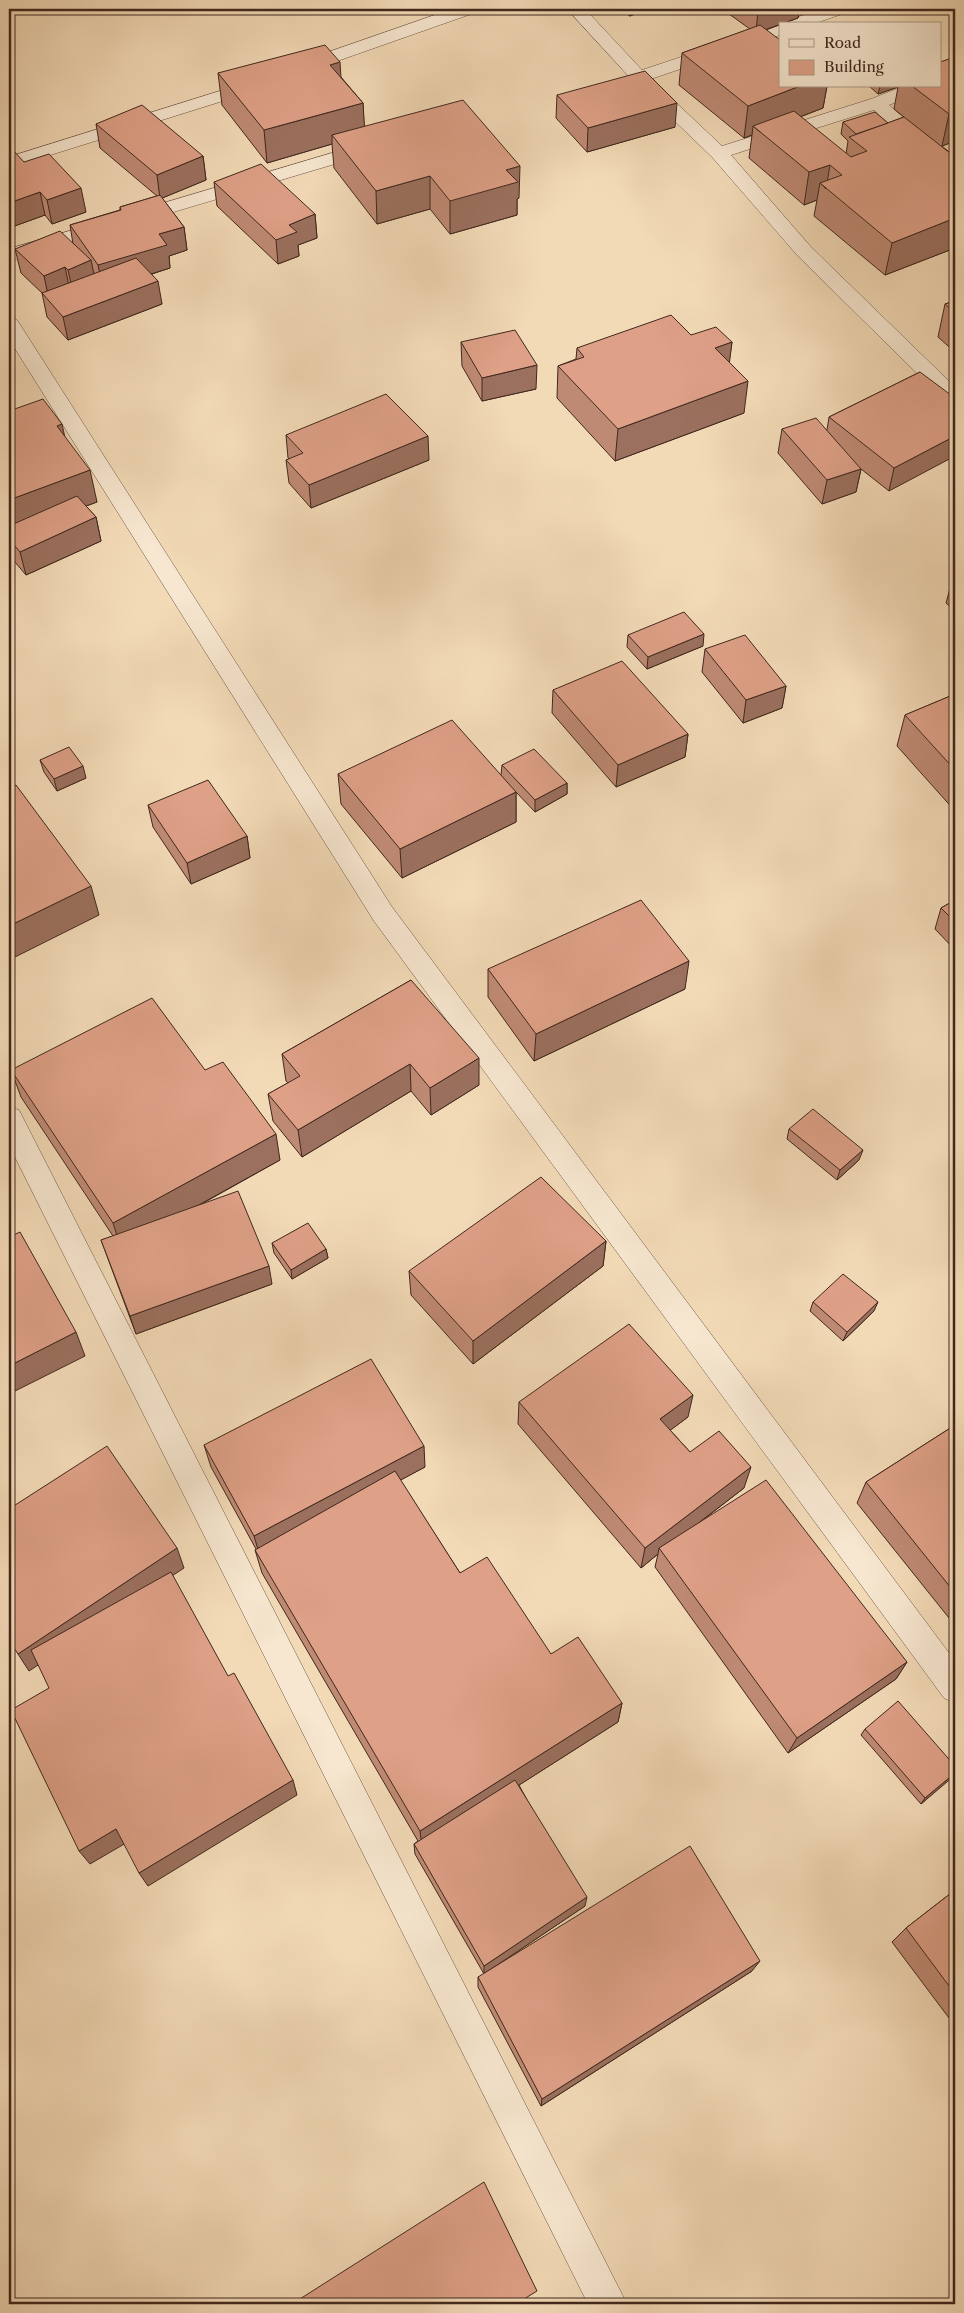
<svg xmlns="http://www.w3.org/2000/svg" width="964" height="2313" font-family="'Libre Caslon Text',serif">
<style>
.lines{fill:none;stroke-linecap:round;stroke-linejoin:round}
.street-casing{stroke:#6d5444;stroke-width:1}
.street{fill:#f7e7d0;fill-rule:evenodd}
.wall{fill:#bf8a74;stroke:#40281e}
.shaded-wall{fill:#9b705e;stroke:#40281e}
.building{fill:#dea087;stroke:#40281e}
</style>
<rect width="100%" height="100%" fill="#f3dab7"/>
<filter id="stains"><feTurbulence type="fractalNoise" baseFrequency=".004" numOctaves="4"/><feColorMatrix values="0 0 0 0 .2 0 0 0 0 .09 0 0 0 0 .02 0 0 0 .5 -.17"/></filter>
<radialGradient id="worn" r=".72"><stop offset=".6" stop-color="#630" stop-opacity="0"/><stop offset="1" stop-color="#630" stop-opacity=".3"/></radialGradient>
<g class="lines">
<g class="street-casing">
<g id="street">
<polygon points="452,9 477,9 474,13 306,72 294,72 291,68 294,64"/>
<polygon points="567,9 585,9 642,70 780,24 780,35 651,79 722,146 871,99 904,86 930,86 927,90 889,105 955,164 955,180 948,178 874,110 731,155 811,247 955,387 955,406 948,404 797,255 712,157 633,81"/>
<polygon points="823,9 848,9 845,13 813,24 787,24 789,20"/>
<polygon points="255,80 261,81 264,85 261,89 9,168 9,157"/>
<polygon points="369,142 375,144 378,148 375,152 9,261 9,249"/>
<polygon points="9,317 16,319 19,323 392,907 955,1661 955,1703 944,1698 374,921 9,339"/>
<polygon points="9,1107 19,1110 627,2304 588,2304 9,1145"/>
</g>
</g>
<use href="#street" class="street"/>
</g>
<g class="wall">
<polygon points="618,9 647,9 630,16"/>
<polygon points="722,9 800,9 798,18 766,30 780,86 827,86 823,108 800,117 846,154 848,141 841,134 843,122 888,123 904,117 894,109 898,87 878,94 869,86 940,86 940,62 955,141 942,146 955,157 955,248 885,275 814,216 817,200 804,205 749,158 752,135 744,138 679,85 682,53 750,29"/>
<polygon points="218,73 341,77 363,103 364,127 519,198 517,199 517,215 450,234 430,209 377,224 334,168 332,144 267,163 222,105"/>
<polygon points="557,95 675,127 587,152 556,118"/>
<polygon points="96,124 203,156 206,180 162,198 184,227 187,250 169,256 170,268 152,274 162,304 68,340 47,317 42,293 21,273 15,249 73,244 70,225 120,210 120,207 157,196 100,148"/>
<polygon points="9,150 24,162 86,212 52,224 45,215 9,228"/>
<polygon points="214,182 315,214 317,238 298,245 299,256 278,264 217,206"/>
<polygon points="955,301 955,352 938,337 945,304"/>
<polygon points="691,335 732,342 729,362 744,413 615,461 557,398 558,366 576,359 577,348"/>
<polygon points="461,342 536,389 482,401 462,366"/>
<polygon points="920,372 889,491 861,469 856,492 822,504 778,453 782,429 827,430 829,417"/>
<polygon points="9,411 64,436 97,502 86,506 96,517 101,541 26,575 9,555"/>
<polygon points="286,435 429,460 311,508 289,483 286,460 289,459 288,458"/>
<polygon points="955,570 955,611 946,603"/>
<polygon points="628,635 703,646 647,669 627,647"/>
<polygon points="705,649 786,686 782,708 743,723 702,672"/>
<polygon points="553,690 688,734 685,757 616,787 552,713"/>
<polygon points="955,694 955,811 897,746 905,715"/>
<polygon points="40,760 86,778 57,791 44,772"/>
<polygon points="502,765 567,783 567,794 535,812 516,792 516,822 402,878 341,804 338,774 501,775"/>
<polygon points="148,805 247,836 250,858 191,884 153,827"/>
<polygon points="955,900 955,950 935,929 941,908"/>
<polygon points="488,969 685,989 534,1061 488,997"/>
<polygon points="411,980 479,1085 431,1115 411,1091 302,1157 273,1121 268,1094 288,1083 286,1081 282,1054"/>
<polygon points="11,1070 205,1070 280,1160 198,1206 272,1284 136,1334 101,1240 113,1236 21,1097"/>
<polygon points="789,1129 859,1160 837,1180 787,1139"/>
<polygon points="606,1241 603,1266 473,1364 411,1295 409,1271"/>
<polygon points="272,1243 326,1249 328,1258 292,1279 274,1253"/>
<polygon points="813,1302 874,1311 843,1341 810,1311"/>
<polygon points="519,1402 688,1417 670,1430 690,1452 744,1488 699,1523 907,1662 896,1679 788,1753 655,1567 658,1554 641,1568 518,1424"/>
<polygon points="955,1425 955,1621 953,1623 857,1503 866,1482"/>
<polygon points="204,1445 425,1467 400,1480 460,1573 551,1654 622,1703 618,1722 519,1785 585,1906 484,1974 415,1854 414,1844 418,1841 262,1573 255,1550 256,1549 211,1467"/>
<polygon points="865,1729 955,1766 955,1774 921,1804 861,1735"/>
<polygon points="955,1890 955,2026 892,1942 906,1928"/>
<polygon points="752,1971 541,2106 478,1987 478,1977"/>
</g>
<g class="shaded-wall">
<polygon points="630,9 647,9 630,16"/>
<polygon points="762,9 800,9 798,18 756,33 758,10"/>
<polygon points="340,62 342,94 330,65"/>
<polygon points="800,86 827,86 823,108 760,132 753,126 752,135 744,138 748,106"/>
<polygon points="880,86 898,86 898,87 878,94"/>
<polygon points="363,103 365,135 332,135 332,144 267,163 264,130"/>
<polygon points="677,103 675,127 587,152 588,128"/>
<polygon points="955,111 955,141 942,146 949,114"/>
<polygon points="203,156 206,180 160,199 157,175"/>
<polygon points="830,165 826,189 820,183 817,200 804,205 809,172"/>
<polygon points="520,166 519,198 517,199 517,215 450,234 450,201 506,170"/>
<polygon points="430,176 430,209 377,224 376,191"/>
<polygon points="81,188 86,212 52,224 47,200"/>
<polygon points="40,192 45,215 9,228 9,203"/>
<polygon points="315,214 317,238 298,245 299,256 278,264 276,240 289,225"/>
<polygon points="955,218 955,248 885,275 892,243"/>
<polygon points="184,227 187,250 169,256 170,268 103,289 98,265 159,234"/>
<polygon points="91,260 96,284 73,293 68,270"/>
<polygon points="65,267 70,291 49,300 44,276"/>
<polygon points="158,281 162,304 68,340 63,317"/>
<polygon points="732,342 728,374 715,348"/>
<polygon points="537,365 536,389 482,401 482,378"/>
<polygon points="748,381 744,413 615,461 618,429"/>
<polygon points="62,424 69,456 57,426"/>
<polygon points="428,436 429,460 311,508 309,485"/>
<polygon points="955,436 955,456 889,491 894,468"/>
<polygon points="861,469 856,492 822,504 827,480"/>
<polygon points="90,470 97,502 9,534 9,500"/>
<polygon points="96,517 101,541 26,575 20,552"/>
<polygon points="704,634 703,646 647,669 648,657"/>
<polygon points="786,686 782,708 743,723 746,700"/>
<polygon points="688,734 685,757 616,787 618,765"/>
<polygon points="83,766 86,778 57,791 54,779"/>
<polygon points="567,783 567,794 535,812 535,800"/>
<polygon points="516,792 516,822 402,878 400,849"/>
<polygon points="247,836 250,858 191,884 187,863"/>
<polygon points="91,886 99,915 9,960 9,926"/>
<polygon points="689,961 685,989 534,1061 536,1034"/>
<polygon points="479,1058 479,1085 431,1115 430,1088"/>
<polygon points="410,1064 411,1091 302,1157 298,1130"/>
<polygon points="276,1134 280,1160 121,1248 113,1223"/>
<polygon points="863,1150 859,1160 837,1180 840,1170"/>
<polygon points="606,1241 603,1266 473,1364 473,1341"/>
<polygon points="326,1249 328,1258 292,1279 291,1270"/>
<polygon points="269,1266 272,1284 136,1334 130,1316"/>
<polygon points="878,1302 874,1311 843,1341 847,1332"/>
<polygon points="76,1332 85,1356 9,1394 9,1366"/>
<polygon points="693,1395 688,1417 656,1441 660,1419"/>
<polygon points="424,1446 425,1467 260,1556 254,1536"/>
<polygon points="751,1467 744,1488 662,1551 659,1548 658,1554 641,1568 645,1548"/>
<polygon points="177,1548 184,1568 29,1671 18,1654"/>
<polygon points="907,1662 896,1679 788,1753 797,1738"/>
<polygon points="622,1703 618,1722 422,1847 420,1831"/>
<polygon points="9,1719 15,1734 9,1738"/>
<polygon points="955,1773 954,1776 921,1804 925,1798"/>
<polygon points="293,1780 297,1795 148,1886 139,1873"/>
<polygon points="116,1829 126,1843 90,1864 79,1851"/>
<polygon points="587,1897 585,1906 484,1974 484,1966"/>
<polygon points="760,1961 752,1971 541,2106 542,2099"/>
</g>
<g class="building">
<polygon points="760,25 780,40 780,86 800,86 748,106 682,53"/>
<polygon points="325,45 340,62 330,65 363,103 264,130 218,73"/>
<polygon points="955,57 955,111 949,114 912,86 940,86 940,62"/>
<polygon points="645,71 677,103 588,128 557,95"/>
<polygon points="463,100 520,166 506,170 518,182 450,201 430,176 376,191 332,135"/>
<polygon points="142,105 203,156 157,175 96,124"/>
<polygon points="794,111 851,157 867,151 849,137 904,117 955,157 955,218 892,243 820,183 842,175 830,165 809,172 753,126"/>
<polygon points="875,112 888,123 856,134 843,122"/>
<polygon points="12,149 24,162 49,154 81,188 47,200 40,192 9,203 9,150"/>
<polygon points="261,164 315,214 289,225 297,232 276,240 214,182"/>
<polygon points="160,195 184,227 159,234 167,245 98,265 70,225 121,210 120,207"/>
<polygon points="60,231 91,260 68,270 65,267 44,276 15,249"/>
<polygon points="136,258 158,281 63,317 42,293"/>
<polygon points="955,301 955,313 945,304"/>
<polygon points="671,315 691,335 716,327 732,342 715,348 748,381 618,429 558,366 584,357 577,348"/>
<polygon points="515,330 537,365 482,378 461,342"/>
<polygon points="920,372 955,398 955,436 894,468 829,417"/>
<polygon points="386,394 428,436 309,485 286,460 303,453 286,435"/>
<polygon points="43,399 62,424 57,426 90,470 9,500 9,411"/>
<polygon points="816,418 861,469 827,480 782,429"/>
<polygon points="77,496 96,517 20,552 9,539 9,526"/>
<polygon points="684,612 704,634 648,657 628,635"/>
<polygon points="745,635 786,686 746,700 705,649"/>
<polygon points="622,661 688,734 618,765 553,690"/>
<polygon points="955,694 955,770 905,715"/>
<polygon points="452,720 516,792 400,849 338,774"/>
<polygon points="69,747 83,766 54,779 40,760"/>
<polygon points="534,749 567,783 535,800 502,765"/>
<polygon points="208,780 247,836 187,863 148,805"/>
<polygon points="16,785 91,886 9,926 9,788"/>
<polygon points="641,900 689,961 536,1034 488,969"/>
<polygon points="955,900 955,922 941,908"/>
<polygon points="411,980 479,1058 430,1088 410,1064 298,1130 268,1094 300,1076 282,1054"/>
<polygon points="152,998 205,1070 223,1062 276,1134 113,1223 11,1070"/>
<polygon points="813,1109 863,1150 840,1170 789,1129"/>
<polygon points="541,1177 606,1241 473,1341 409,1271"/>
<polygon points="238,1191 269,1266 130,1316 101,1240"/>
<polygon points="308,1223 326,1249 291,1270 272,1243"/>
<polygon points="20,1232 76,1332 9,1366 9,1237"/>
<polygon points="843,1274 878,1302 847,1332 813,1302"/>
<polygon points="629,1324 693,1395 660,1419 690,1452 719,1431 751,1467 645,1548 519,1402"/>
<polygon points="371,1359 424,1446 254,1536 204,1445"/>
<polygon points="955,1425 955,1593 866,1482"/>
<polygon points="107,1446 177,1548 18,1654 9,1640 9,1509"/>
<polygon points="395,1471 460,1573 487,1557 551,1654 578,1637 622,1703 420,1831 255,1550"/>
<polygon points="766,1480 907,1662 797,1738 659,1548"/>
<polygon points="171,1572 228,1676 234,1673 293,1780 139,1873 116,1829 79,1851 11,1710 49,1688 31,1650"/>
<polygon points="898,1701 955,1766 955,1773 925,1798 865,1729"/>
<polygon points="515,1780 587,1897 484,1966 414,1844"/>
<polygon points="690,1846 760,1961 542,2099 478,1977"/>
<polygon points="955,1890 955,1994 906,1928"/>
<polygon points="484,2182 537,2291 516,2304 292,2304"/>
</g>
<rect width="964" height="2313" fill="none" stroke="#f3dab7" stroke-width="30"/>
<rect x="10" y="10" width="944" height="2293" fill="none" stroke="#40281e" stroke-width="2.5"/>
<rect x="15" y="15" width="934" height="2283" fill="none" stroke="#40281e"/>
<rect x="779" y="22" width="162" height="65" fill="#f7e7d0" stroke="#ae9b89"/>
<rect x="789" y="39" width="25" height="8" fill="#f7e7d0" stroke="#ae9b89"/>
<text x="824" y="48" font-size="15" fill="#40281e">Road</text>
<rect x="789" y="60" width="25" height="15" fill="#dea087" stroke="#ae9b89"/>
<text x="824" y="72" font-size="15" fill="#40281e">Building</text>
<rect width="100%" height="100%" filter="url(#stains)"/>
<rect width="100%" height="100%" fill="url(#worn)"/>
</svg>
